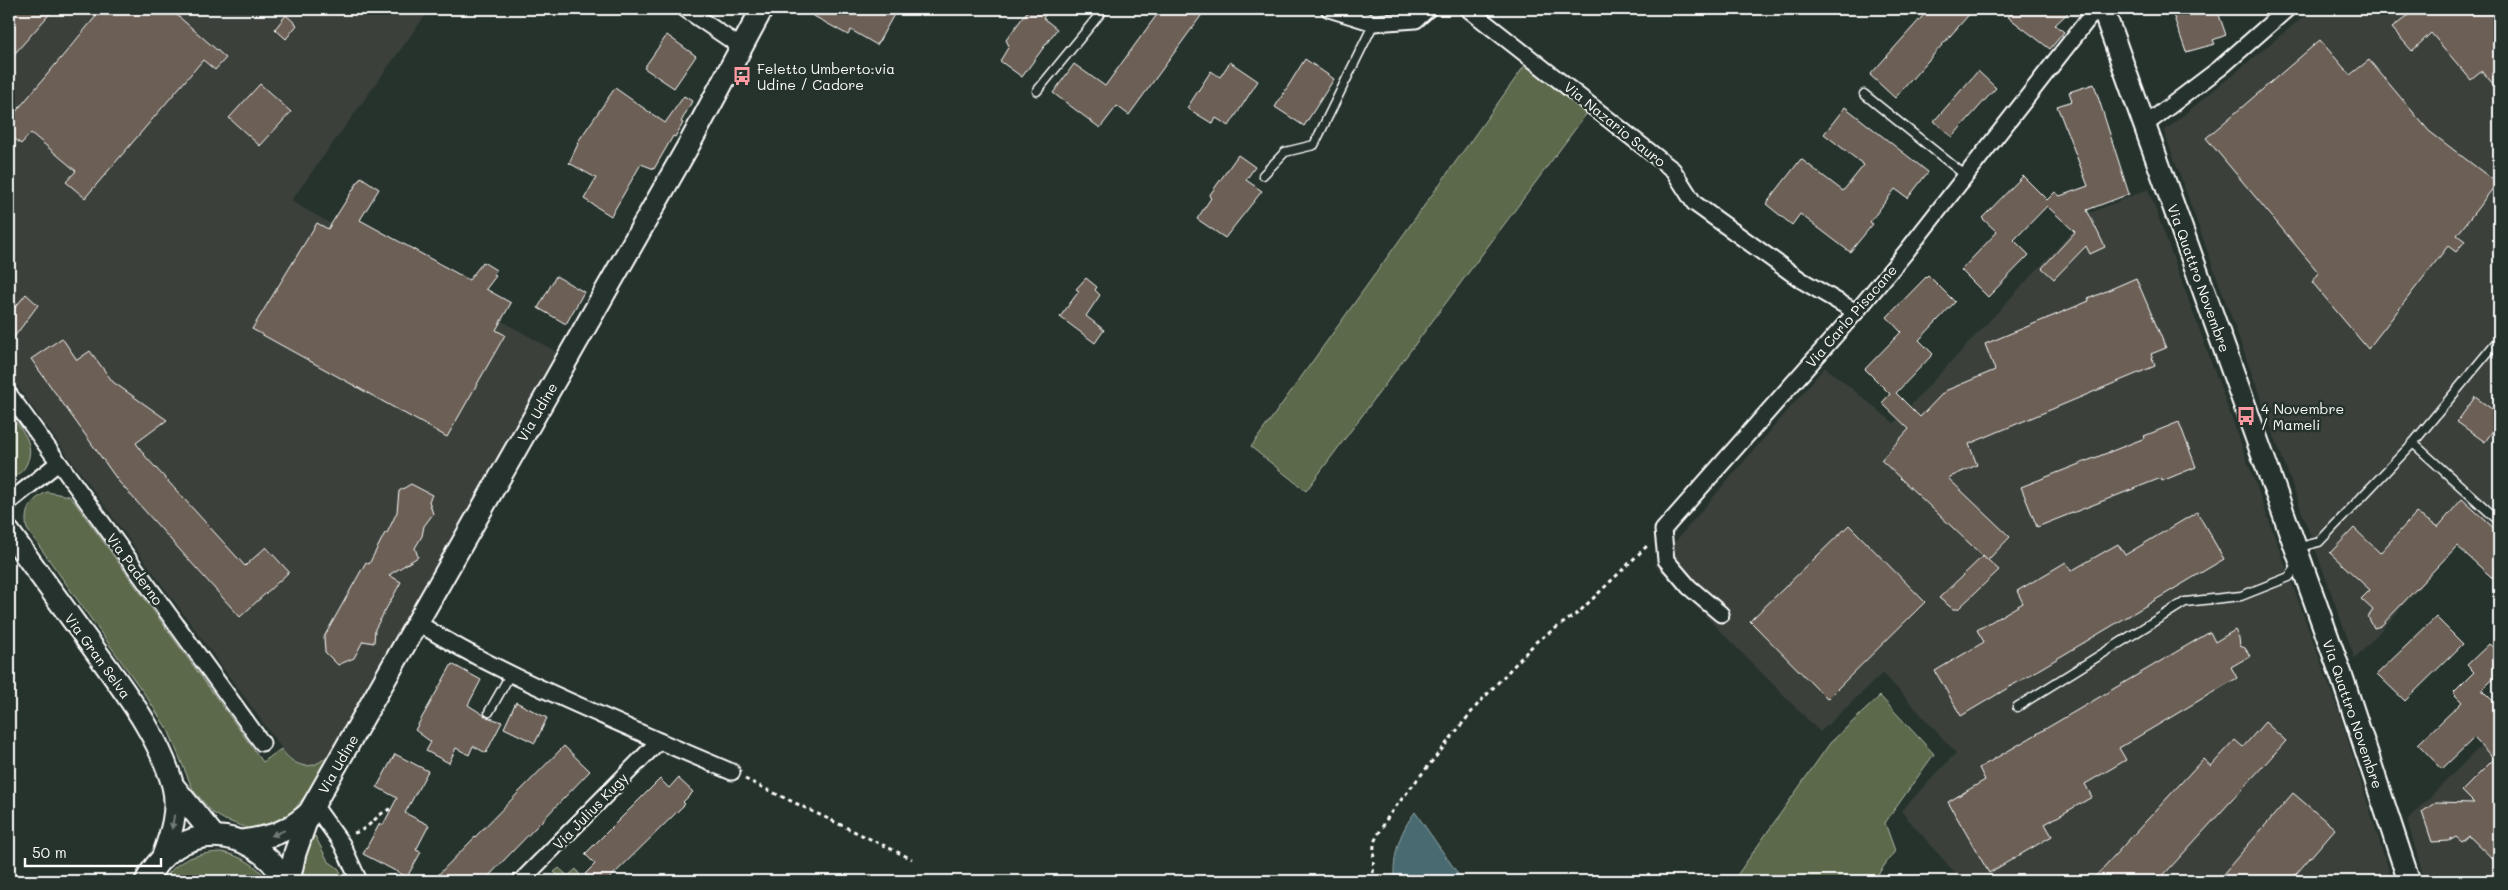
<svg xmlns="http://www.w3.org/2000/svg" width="2508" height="890" font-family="Mali,sans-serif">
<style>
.built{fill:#3b403a}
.green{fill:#5c6a4c;stroke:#aeb4a6}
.water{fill:#486a6f;stroke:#91a6a9}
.building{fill:#6c6057;stroke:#fff}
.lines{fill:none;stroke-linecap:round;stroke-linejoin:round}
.lane-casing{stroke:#fff;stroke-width:11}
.street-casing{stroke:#fff;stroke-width:19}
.secondary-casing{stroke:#fff;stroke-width:25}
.path{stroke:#fff;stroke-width:3;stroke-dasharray:4 4;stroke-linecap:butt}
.lane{stroke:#26332d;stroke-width:8}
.street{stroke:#26332d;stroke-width:15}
.secondary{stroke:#26332d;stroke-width:21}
.oneway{fill:#727a76}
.labels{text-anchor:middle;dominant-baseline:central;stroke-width:5;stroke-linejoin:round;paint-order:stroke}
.poi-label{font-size:14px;fill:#fff;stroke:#26332d;text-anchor:start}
.street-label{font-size:14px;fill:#fff;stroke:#26332d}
</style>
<rect width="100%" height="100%" fill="#26332d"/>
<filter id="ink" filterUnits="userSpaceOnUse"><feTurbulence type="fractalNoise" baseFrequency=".02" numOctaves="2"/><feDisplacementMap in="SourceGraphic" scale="10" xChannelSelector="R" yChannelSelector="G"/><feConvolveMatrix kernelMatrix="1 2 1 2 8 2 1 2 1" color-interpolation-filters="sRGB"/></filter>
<g filter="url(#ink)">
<g class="built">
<polygon points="9,9 430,9 291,201 560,354 330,755 315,765 307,767 299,764 285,753 9,375"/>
<polygon points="2313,9 2499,9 2499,584 2457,546 2355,659 2164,131"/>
<polygon points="2148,189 2340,715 2392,881 1962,881 1901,811 1956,753 1883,673 1820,732 1655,565 1825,367 1894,423 2090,213"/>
<polygon points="2499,728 2499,881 2425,881 2407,820"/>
</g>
<g class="green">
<polygon points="1533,54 1596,101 1306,491 1251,447"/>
<path d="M9 413C20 428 36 443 27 463 24 471 17 476 9 477Z"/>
<path d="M47 492 69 496 76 504 263 762 281 749C301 775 320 769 337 744L311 788 287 819 253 830 225 820 213 813 193 790 169 732 148 699 27 529C23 510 31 500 47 492Z"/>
<polygon points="1880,696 1934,754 1885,823 1895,851 1873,881 1733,881 1830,743"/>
<path d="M315 836 328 861 338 868 346 881H303C302 867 304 846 315 836Z"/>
<path d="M222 852C243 857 255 864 269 881H163C177 859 197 853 222 852Z"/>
<polygon points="559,868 568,876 576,869 581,877 578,881 564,881 554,872"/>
</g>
<path class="water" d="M1415 812 1463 881H1394C1393 855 1399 833 1415 812Z"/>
<g class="building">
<polygon points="9,9 54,9 9,60"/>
<polygon points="102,9 170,9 226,58 215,70 203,60 85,198 66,182 76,171 31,133 21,144 9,134 9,120"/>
<polygon points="801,9 897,9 877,45 851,30 848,35"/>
<polygon points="1029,9 1050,9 1043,18 1057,29 1022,77 1000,61 1009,46 1006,40"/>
<polygon points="1161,9 1206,9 1129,115 1117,106 1100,128 1053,93 1074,64 1105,86"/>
<polygon points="1929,9 1974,9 1895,98 1870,75"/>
<polygon points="2016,9 2072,9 2055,25 2064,32 2050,49 2008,17"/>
<polygon points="2171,9 2217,9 2226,35 2213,40 2215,44 2186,52"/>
<polygon points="2416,9 2499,9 2499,91 2482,71 2471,80 2431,33 2412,51 2392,28"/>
<polygon points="286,15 297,25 286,39 275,29"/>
<polygon points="667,35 696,56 674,88 644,68"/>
<polygon points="2320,40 2350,75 2369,60 2429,131 2497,183 2457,235 2465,241 2456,252 2448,246 2368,349 2312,282 2319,273 2206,138"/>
<polygon points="1305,59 1334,79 1304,126 1275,107"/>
<polygon points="1230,62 1258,81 1229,126 1216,118 1213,124 1187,108 1211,71 1220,77"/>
<polygon points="1978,71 1996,88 1952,137 1934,121"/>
<polygon points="260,84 291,112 260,146 229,118"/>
<polygon points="2094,84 2129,194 2087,210 2105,247 2090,254 2086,246 2054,279 2042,268 2075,232 2047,206 2014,240 2029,255 1988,297 1961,270 1997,232 1982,218 2023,176 2047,200 2055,192 2060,196 2088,186 2057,106 2072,101 2069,92"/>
<polygon points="615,88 665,123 684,96 692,101 681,122 683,123 675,137 673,136 654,169 641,164 611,216 584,199 596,178 569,163 578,144 577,143"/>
<polygon points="1845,107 1928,172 1908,198 1895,189 1870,222 1873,224 1850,252 1800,214 1792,225 1766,204 1801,159 1843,191 1864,165 1824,134"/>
<polygon points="1238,155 1255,167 1246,180 1262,191 1225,238 1197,219 1211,198 1209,196"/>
<polygon points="361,177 379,189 360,220 469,280 483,262 496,270 493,275 496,276 486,289 511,303 496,330 505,335 447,437 252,329 317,223 328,229"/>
<polygon points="1928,275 1955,302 1919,340 1933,354 1896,393 1920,417 1945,391 1995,370 1985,344 2089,301 2088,299 2136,278 2166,348 2151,354 2155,366 1969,444 1977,465 1948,478 2010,537 1988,560 1999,570 1958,609 1953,609 1939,598 1983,556 1987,560 1881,460 1909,429 1882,403 1890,394 1865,369 1901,332 1887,317"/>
<polygon points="556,276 584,292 566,324 538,308"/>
<polygon points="1086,278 1097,287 1095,290 1100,295 1086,316 1104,330 1095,343 1060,317 1079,291 1076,289"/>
<polygon points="26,294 38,305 9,344 9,315"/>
<polygon points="62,338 77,360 90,351 113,382 167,420 136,443 146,457 245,566 266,547 289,572 240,617 119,482 31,359"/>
<polygon points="2475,397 2499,414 2499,422 2485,442 2457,422"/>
<polygon points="2179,422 2196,467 2162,481 2161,478 2037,527 2021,487 2145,438 2144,436"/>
<polygon points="411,484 432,495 429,501 433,514 424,526 422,536 415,548 418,557 389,575 401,582 375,629 374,643 363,641 354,658 338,665 325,652 324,637 366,562 369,564 385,533 387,533 397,512 399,491"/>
<polygon points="2462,499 2499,533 2499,584 2457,546 2381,626 2374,628 2368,617 2373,610 2361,599 2370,590 2330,553 2354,528 2380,553 2416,513 2438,527"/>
<polygon points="2197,512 2224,559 1961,716 1935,671 1984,642 1977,630 2023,603 2017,591 2066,562 2071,571 2118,544 2125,555"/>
<polygon points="1849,525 1925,602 1827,699 1750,621"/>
<polygon points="2436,617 2463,644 2405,701 2377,674"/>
<polygon points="2235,630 2239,638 2240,646 2245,648 2250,656 2231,667 2237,678 2119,748 2126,760 2085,784 2092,797 2045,824 2052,836 1989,873 1948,802 1985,780 1979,768 2210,632 2215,642"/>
<polygon points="2489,644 2499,652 2499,673 2482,690 2499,707 2499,865 2469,836 2462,842 2456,837 2449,841 2432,842 2422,812 2436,802 2474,803 2462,791 2494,759 2474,738 2442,769 2418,744 2462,702 2453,693 2474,672 2467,665"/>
<polygon points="452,664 481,680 468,705 487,717 502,722 486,753 473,746 469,755 456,748 449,763 426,751 431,742 415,730"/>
<polygon points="516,702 547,718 535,743 504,728"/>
<polygon points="2265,722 2286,741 2158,881 2091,881 2203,759 2211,766 2235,740 2243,747"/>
<polygon points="564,746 590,771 484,881 432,881"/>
<polygon points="395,754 428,771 405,813 429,825 416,850 421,852 407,877 363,854 380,823 383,825 397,798 377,787"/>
<polygon points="678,778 693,792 683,802 685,804 607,881 593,881 585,874 595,864 585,854 660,779 669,788"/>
<polygon points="2293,793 2335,829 2290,881 2217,881"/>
</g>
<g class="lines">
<g class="lane-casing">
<g id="lane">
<polyline points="1037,91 1104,9"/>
<polyline points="1864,94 1966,176"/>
<polyline points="1263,175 1285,152 1314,145 1374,23"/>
<polyline points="2413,443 2499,521"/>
<polyline points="2296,548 2319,542 2413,443 2499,339"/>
<polyline points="2017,707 2185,602 2241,596 2289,577 2299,564"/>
<polyline points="489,712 510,675"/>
</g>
</g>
<g class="street-casing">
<g id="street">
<polyline points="685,9 741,47"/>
<polyline points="1329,9 1374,23 1416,20 1428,9"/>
<polyline points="1468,9 1673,170 1694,203 1801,280 1856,312"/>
<polyline points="2145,125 2220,68 2287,9"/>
<polyline points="9,394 262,743"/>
<polyline points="9,502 58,463"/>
<polyline points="1721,614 1689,587 1666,560 1663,530 1856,312 1906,252 2096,9"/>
<path d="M418 623C494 671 577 704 659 741L521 881"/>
<polyline points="659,741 732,772"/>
<polyline points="314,805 342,844 359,881"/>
</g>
</g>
<g class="secondary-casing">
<g id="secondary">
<polyline points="2103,9 2343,680 2409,881"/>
<path d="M9 532C37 571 65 610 94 649 124 691 159 735 173 786 179 810 171 834 163 856"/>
<polyline points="174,787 214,836"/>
<path d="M242 841C271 837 286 833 309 813"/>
<path d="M146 881C177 820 253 823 285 881"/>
<polyline points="289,881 295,853 309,813 691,141 762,9"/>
</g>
</g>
<g class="path">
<polyline points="745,779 912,859"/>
<path d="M354 833C370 829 375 815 390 809"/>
<polyline points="1373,881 1374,842 1389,815 1478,704 1537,641 1578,613 1649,544"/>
</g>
<use href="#lane" class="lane"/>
<use href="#street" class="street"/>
<use href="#secondary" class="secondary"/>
</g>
<defs><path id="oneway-solid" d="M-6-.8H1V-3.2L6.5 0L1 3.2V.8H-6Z" transform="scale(1.25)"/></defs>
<g class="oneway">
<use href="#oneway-solid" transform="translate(173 822) rotate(100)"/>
<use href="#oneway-solid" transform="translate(278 833) rotate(157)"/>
</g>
</g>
<defs>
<g id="bus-bare" transform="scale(1.5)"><path d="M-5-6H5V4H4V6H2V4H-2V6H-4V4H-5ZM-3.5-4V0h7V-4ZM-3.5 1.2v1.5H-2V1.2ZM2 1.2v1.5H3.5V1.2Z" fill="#ff9aa2" stroke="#26332d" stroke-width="2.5" paint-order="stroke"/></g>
</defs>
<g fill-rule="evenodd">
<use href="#bus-bare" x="742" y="76"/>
<use href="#bus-bare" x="2246" y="416"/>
</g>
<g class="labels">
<g class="poi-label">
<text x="757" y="68">Feletto Umberto:via<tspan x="757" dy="16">Udine / Cadore</tspan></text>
<text x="2261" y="408">4 Novembre<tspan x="2261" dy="16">/ Mameli</tspan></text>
</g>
<g class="street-label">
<text transform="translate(1615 124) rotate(39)">Via Nazario Sauro</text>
<text transform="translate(2199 278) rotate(70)">Via Quattro Novembre</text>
<text transform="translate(1851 316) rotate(-49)">Via Carlo Pisacane</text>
<text transform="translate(537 412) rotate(-60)">Via Udine</text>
<text transform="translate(135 569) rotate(54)">Via Paderno</text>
<text transform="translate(98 656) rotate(54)">Via Gran Selva</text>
<text transform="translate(2353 714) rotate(71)">Via Quattro Novembre</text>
<text transform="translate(338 764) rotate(-60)">Via Udine</text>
<text transform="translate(590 811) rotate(-46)">Via Julius Kugy</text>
</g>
</g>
<rect width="2508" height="890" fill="none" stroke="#26332d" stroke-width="30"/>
<rect x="15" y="15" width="2478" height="860" fill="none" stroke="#fff" stroke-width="2" filter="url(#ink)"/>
<path d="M25 858v8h136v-8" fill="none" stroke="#ffffff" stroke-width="2.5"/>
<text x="32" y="858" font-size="15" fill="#ffffff" stroke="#26332d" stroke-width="4" paint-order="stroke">50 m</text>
</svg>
